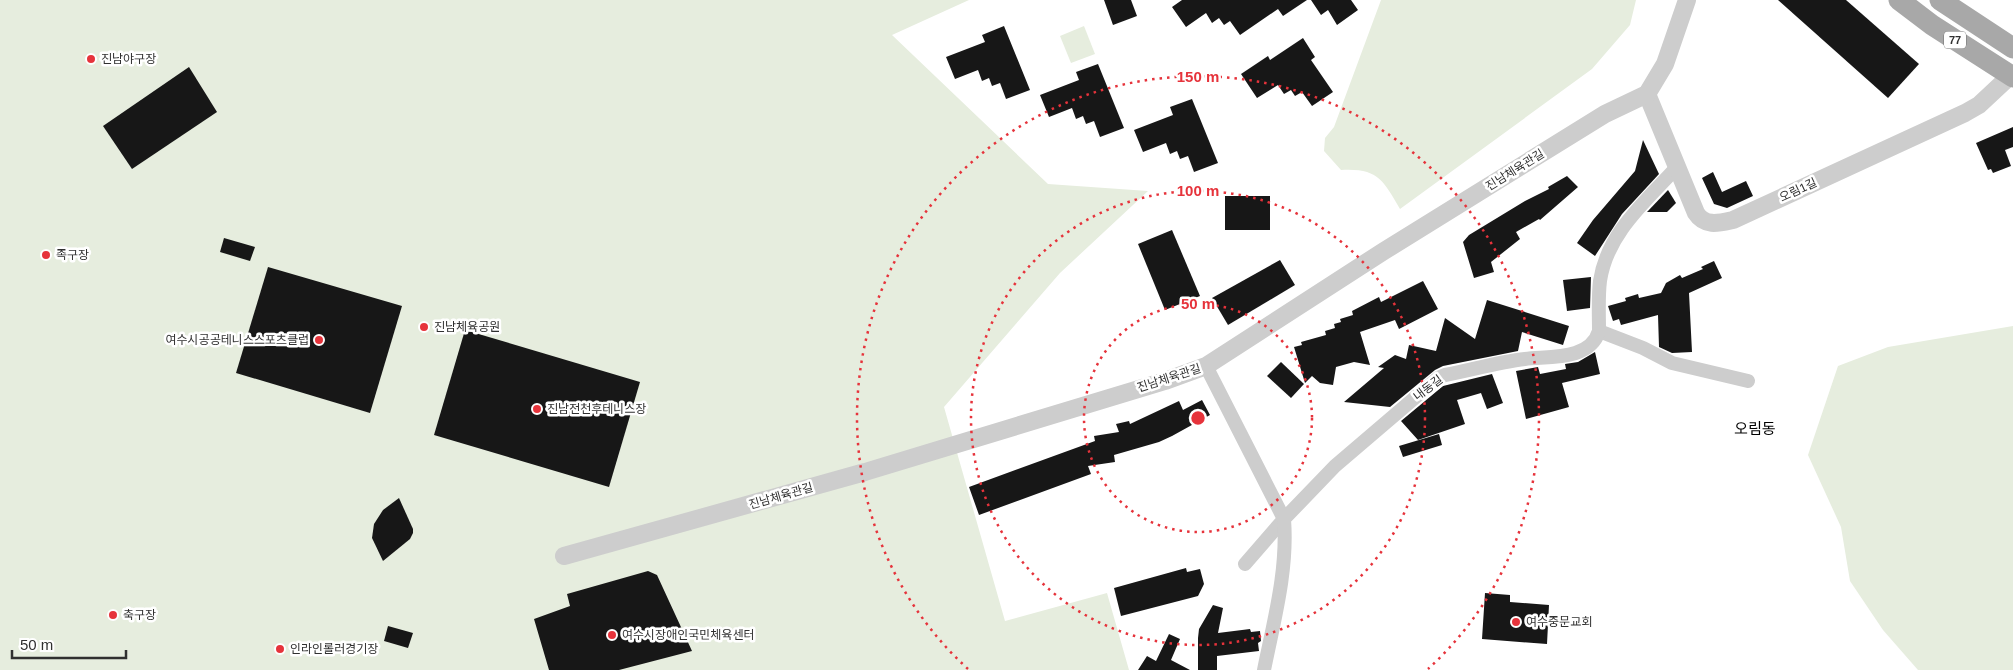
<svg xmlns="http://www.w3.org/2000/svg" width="2013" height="670" font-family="Helvetica,'Noto Sans KR',sans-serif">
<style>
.green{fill:#e6edde}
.building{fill:#171717}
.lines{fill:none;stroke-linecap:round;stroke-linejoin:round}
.minor{stroke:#cdcdcd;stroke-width:14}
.tertiary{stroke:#cdcdcd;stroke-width:18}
.primary{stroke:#a8a8a8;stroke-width:21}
.ring{fill:none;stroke:#e6333b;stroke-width:2.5;stroke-dasharray:2.5 5}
.poi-dot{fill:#e6333b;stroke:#fff;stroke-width:2}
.labels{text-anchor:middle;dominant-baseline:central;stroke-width:5;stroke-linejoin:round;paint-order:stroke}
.shield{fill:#fff;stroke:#6e6e6e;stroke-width:1}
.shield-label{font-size:11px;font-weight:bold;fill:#303030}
.poi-label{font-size:12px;fill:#303030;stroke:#fff;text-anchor:start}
.street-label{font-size:12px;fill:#303030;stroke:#fff}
.quarter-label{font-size:15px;fill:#000;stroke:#fff}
.centre{fill:#e6333b;stroke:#fff;stroke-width:2.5}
.ring-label{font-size:15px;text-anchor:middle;font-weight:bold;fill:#e6333b;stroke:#fff;stroke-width:5;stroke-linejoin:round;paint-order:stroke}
</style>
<rect width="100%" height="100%" fill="#fff"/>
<g class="green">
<polygon points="0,0 969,0 892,35 1048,184 1148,191 1060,273 944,407 1005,621 1107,593 1129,670 0,670"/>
<path d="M1381 0H1636L1630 25 1592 69 1400 209C1383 180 1378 168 1341 170L1324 151 1325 138 1334 127Z"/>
<polygon points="1084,26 1095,54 1071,63 1060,36"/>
<polygon points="2013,326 2013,670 1918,670 1883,630 1850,581 1841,527 1808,455 1838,366 1888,347"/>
</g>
<g class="building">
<polygon points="1104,0 1131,0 1137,16 1113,25"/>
<polygon points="1182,0 1307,0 1283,16 1278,9 1240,35 1230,21 1224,25 1219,18 1212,23 1206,13 1186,27 1172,7"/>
<polygon points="1311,0 1351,0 1358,10 1337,25 1328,10 1321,15"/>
<polygon points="1778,0 1846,0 1919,64 1888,98"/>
<polygon points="1004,26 1030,90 1006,99 1000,83 992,86 989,78 982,81 978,70 955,79 946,57 985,42 982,35"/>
<polygon points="1303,38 1315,57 1311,60 1333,92 1312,106 1302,92 1295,96 1291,90 1284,94 1278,85 1257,98 1241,74 1268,56 1270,60"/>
<polygon points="1098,64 1124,128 1100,137 1094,121 1086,124 1083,116 1076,119 1072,108 1049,117 1040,95 1079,80 1076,72"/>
<polygon points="189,67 217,112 132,169 103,126"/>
<polygon points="1192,99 1218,163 1194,172 1188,156 1180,159 1177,151 1170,154 1166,143 1143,152 1134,130 1173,115 1170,107"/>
<polygon points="2013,127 2013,147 2005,150 2011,166 1993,173 1991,169 1988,170 1976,143"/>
<polygon points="1643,140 1659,174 1622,214 1595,256 1577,243 1593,220 1635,171"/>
<polygon points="1713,172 1722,192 1746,181 1753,196 1727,208 1714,204 1702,178"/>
<polygon points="1567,176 1578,187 1540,220 1539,219 1516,232 1520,239 1491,262 1494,272 1474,278 1463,242 1469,235 1525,201 1549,189 1548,187"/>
<polygon points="1668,190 1676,203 1667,212 1647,212"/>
<rect x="1225" y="196" width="45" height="34"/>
<polygon points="1172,230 1200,296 1165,310 1138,244"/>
<polygon points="224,238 255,247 250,261 220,252"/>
<polygon points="1280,260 1295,285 1228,325 1212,298"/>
<polygon points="1714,261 1722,278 1689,293 1692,352 1672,353 1659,347 1658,315 1621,325 1619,319 1613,321 1608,306 1626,301 1625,298 1638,294 1639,298 1661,293 1666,283 1680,275 1682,278 1703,269 1701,267"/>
<polygon points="268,267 402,306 370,413 236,373"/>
<polygon points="1591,277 1590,308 1567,311 1563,280"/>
<polygon points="1423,281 1438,309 1399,329 1395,320 1360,332 1370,365 1354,362 1336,367 1333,385 1320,383 1312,376 1305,383 1294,347 1302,345 1301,342 1326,335 1325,331 1335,328 1334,324 1341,322 1340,319 1353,315 1352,311 1379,297 1381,302"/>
<polygon points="1487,300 1569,326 1563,345 1522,332 1518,351 1443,366 1435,370 1390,407 1344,402 1384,368 1378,367 1395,355 1406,359 1409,345 1436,351 1445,318 1475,339"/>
<polygon points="465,330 640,382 609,487 434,435"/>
<polygon points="1595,352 1600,374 1562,383 1569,407 1526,419 1516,371 1538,367 1540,374 1566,369 1565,364 1578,362"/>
<polygon points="1281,362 1304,384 1291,398 1267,376"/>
<polygon points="1492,374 1503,403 1487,409 1481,393 1457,400 1465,424 1418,440 1401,421 1443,386"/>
<polygon points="1202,400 1210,415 1172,436 1159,442 1114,455 1115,462 1088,466 1091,474 979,515 969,487 1095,441 1094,436 1119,432 1116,424 1129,421 1130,424 1179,401 1183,410"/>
<polygon points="1439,434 1442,445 1403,457 1399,446"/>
<polygon points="399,498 413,529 413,533 410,539 383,561 372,538 374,524 383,510"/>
<polygon points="1186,568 1187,572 1200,569 1204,584 1198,596 1121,616 1114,588"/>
<polygon points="648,571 657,575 692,651 619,670 549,670 534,619 570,606 567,594"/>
<polygon points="1485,593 1510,595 1510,602 1549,605 1547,644 1482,639"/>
<polygon points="1213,605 1223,608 1218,633 1250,629 1251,632 1260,631 1261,641 1258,643 1259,651 1217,656 1217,670 1198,670 1198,638 1199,629"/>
<polygon points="388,626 413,633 408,648 384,641"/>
<polygon points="1169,634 1180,639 1171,660 1190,670 1138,670 1147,656 1156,661"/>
</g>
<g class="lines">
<g class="minor">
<polyline points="1599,331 1643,348 1672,363 1748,381"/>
<polyline points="1206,366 1284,519 1245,564"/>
<path d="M1264 670C1274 620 1288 570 1284 519L1335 466 1438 378 1445 375C1472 370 1498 362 1525 359 1548 356 1590 361 1599 331 1599 314 1598 297 1600 281 1607 233 1646 201 1677 167"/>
</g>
<g class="tertiary">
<path d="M1647 94 1696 213C1705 227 1719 223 1733 220L1965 113 1979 105 2010 76"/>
<polyline points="564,556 865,472 1165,381 1206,366 1384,251 1605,114 1647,94 1665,64 1687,0"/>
</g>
<g class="primary">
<polyline points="1899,0 1932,25 2013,77"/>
<polyline points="1940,0 2013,48"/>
</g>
</g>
<g class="ring">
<circle cx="1198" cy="418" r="114"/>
<circle cx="1198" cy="418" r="227"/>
<path d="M968 669A341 341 0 1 1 1428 669"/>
</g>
<g class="poi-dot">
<circle cx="91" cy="59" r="5"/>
<circle cx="46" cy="255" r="5"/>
<circle cx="424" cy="327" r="5"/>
<circle cx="319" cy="340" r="5"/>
<circle cx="537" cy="409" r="5"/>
<circle cx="113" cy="615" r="5"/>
<circle cx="1516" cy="622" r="5"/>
<circle cx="612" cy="635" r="5"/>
<circle cx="280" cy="649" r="5"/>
</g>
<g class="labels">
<rect class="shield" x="1944" y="31.5" width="22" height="17" rx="4"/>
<g class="shield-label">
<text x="1955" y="40">77</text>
</g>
<g class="poi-label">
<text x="101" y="59">진남야구장</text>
<text x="56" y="255">족구장</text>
<text x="434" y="327">진남체육공원</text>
<text x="309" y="340" text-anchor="end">여수시공공테니스스포츠클럽</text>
<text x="547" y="409">진남전천후테니스장</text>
<text x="123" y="615">축구장</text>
<text x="1526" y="622">여수중문교회</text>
<text x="622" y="635">여수시장애인국민체육센터</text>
<text x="290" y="649">인라인롤러경기장</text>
</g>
<g class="street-label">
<text transform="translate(1515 170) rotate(-32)">진남체육관길</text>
<text transform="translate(1798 190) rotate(-25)">오림1길</text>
<text transform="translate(1169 378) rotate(-18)">진남체육관길</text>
<text transform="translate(1428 388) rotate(-37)">내동길</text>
<text transform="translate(781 496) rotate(-16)">진남체육관길</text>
</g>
<g class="quarter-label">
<text x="1755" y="428">오림동</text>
</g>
</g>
<circle cx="1198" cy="418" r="8" class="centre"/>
<g class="ring-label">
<text x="1198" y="82">150 m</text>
<text x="1198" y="196">100 m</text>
<text x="1198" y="309">50 m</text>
</g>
<path d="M12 650v8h114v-8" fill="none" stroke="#303030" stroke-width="2.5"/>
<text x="20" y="650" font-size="15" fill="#303030" stroke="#ffffff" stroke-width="4" paint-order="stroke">50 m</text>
</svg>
